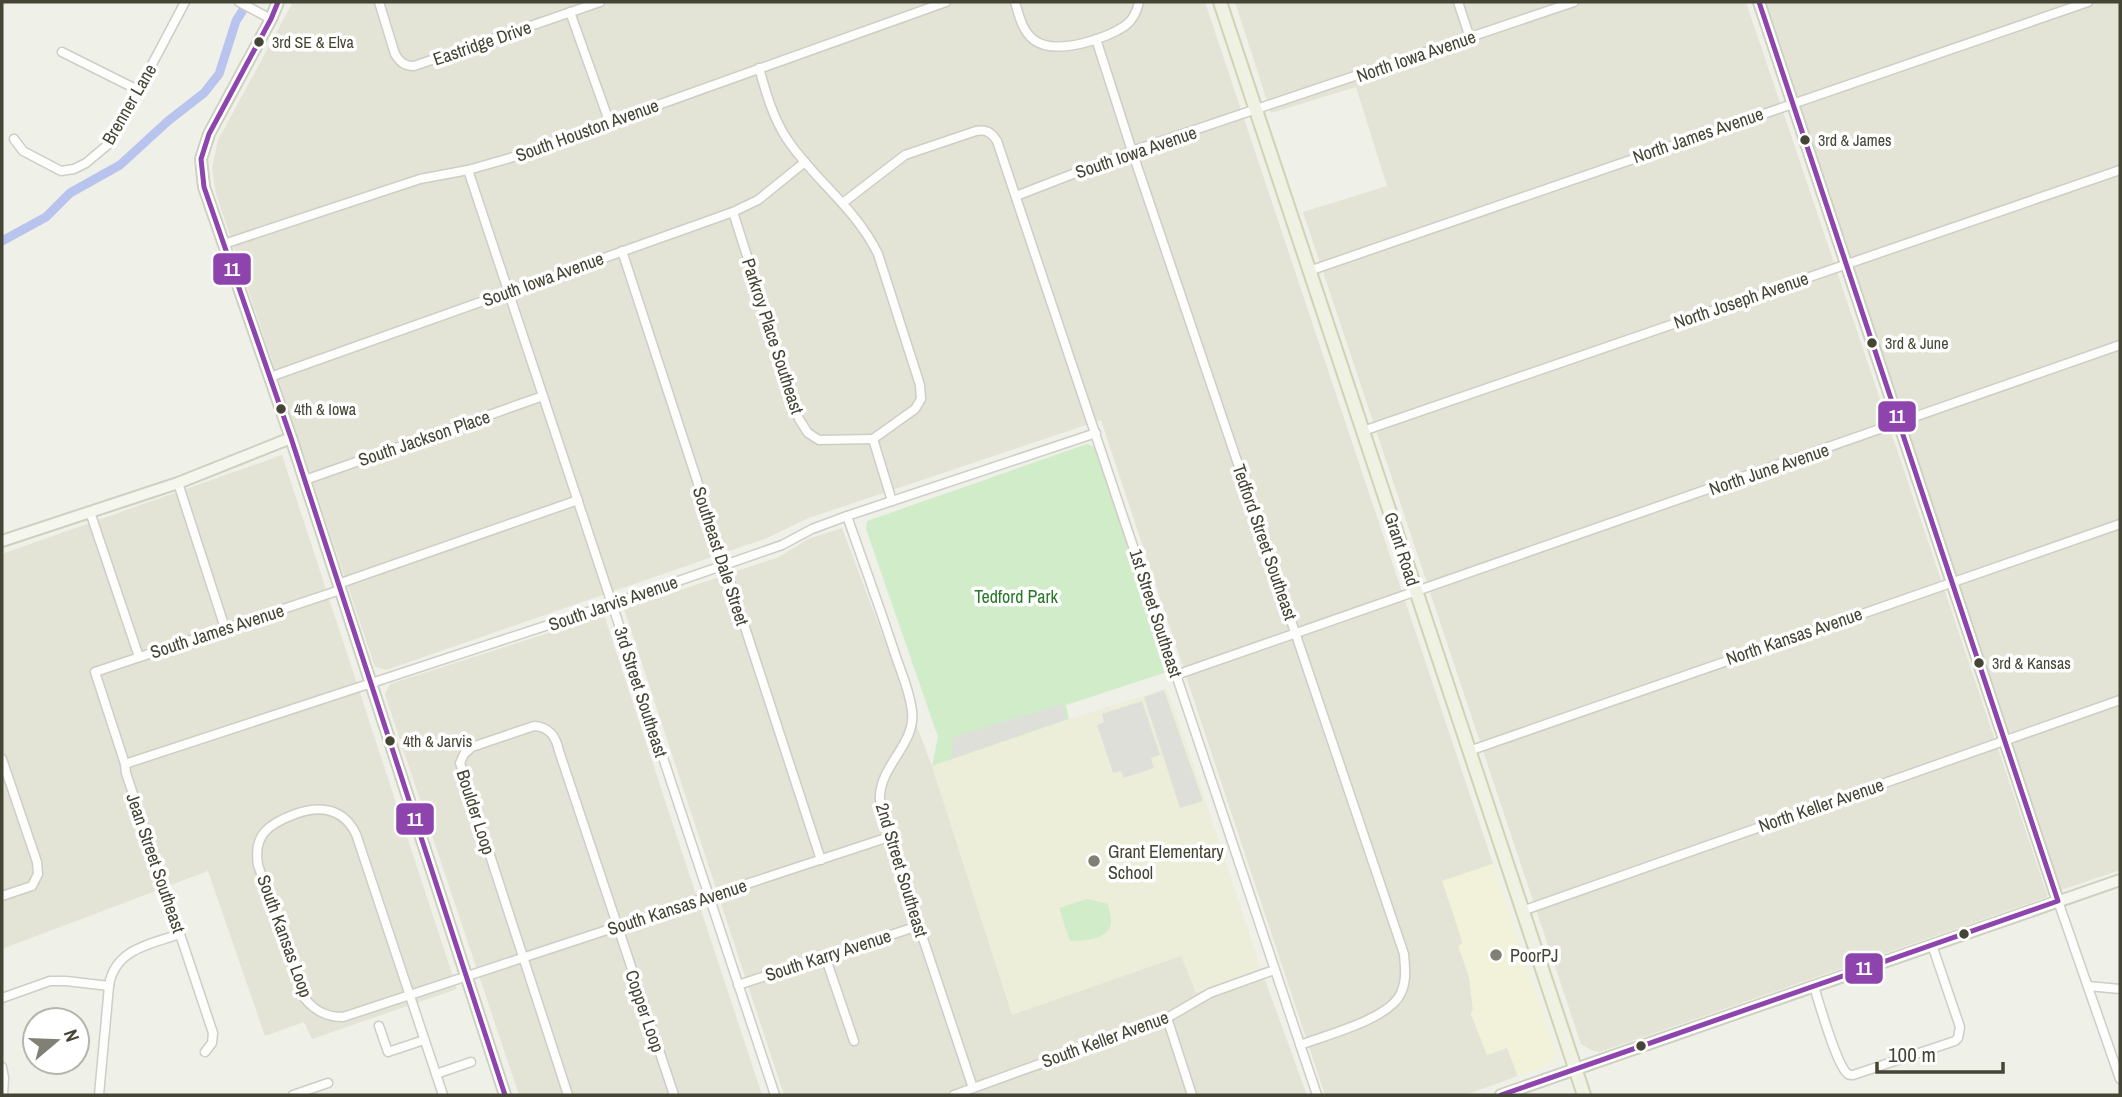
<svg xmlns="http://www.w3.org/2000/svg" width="2122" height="1097" font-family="'Archivo Narrow',sans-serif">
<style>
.residential{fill:#e3e4d5}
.commercial{fill:#f2f2db}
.education{fill:#eceeda}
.green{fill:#d0ecc8}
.parking{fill:#dedfd8}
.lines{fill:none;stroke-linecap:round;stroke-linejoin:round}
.canal{stroke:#b8c4ee;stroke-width:9}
.street-casing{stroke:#cdcec6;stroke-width:11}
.secondary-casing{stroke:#ced0c1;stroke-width:14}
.primary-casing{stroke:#d0d2b5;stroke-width:16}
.street{stroke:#fdfdfc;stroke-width:8}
.secondary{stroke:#f5f6ee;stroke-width:10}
.primary{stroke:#eff1e2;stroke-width:12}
.bus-1-casing{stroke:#fff;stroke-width:10}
.bus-1{stroke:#8e44ad;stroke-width:5}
.bus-dot{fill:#454535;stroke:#fff;stroke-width:2.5}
.poi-dot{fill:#808174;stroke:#fff;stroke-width:2.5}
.labels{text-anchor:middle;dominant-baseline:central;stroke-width:7;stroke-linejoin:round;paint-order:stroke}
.bus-label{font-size:16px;fill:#454535;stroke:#fff;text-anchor:start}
.street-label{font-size:18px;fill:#454535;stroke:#fff}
.park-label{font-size:18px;fill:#277828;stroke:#fff}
.poi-label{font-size:18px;fill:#454535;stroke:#fff;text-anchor:start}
.line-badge{stroke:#fff;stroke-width:2.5}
.badge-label{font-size:19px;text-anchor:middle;font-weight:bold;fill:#fff}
</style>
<rect width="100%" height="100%" fill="#eff0e8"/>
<g class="residential">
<polygon points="293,2 1205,2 1493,864 1443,881 1463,944 1459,947 1469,976 1473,1009 1471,1014 1487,1055 1507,1047 1518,1076 1465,1095 1325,1095 1101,420 806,519 767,538 386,670 375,667 216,194 212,168 218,140"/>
<polygon points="1235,2 1746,2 2048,897 1600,1052 1591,1050 1581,1044 1303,212 1387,186 1356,87 1271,113"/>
<polygon points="1766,2 2120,2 2120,870 2061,890"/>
<polygon points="282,455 457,989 312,1039 304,1022 265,1036 208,871 2,949 2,554"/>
<polygon points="842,528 932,766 1012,1014 1182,955 1196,992 1261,969 1307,1095 784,1095 624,609 779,557 808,539"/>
<polygon points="604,615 762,1095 519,1095 395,725 385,694 390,684"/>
</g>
<polygon class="commercial" points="1493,864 1556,1053 1553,1062 1548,1066 1518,1076 1507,1048 1487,1055 1471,1013 1473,1009 1469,976 1458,946 1463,943 1442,881"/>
<polygon class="education" points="1165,689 1167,690 1188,748 1261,969 1196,993 1181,956 1012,1015 932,766 1069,719"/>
<g class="green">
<polygon points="1087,444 1095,447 1170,671 1066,705 1069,719 932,766 938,737 866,529 867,521"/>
<path d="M1087 899 1108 904C1109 909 1111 916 1111 922 1110 940 1083 941 1070 941L1059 908Z"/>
</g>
<g class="parking">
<polygon points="1164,690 1203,801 1180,808 1144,697"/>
<polygon points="1142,701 1160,755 1151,758 1154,768 1124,778 1121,771 1113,773 1097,725 1104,722 1102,714"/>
<polygon points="1062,704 1067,719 951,759 953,737"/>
</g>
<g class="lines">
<polyline class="canal" points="2,241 46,217 70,193 120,165 168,121 204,93 219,74 236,21 248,2"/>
<g class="street-casing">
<g id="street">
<polyline points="239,2 271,19"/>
<path d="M379 2 395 54C400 62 404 66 414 66L600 2"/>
<path d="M1015 2C1019 15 1022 31 1034 40 1055 56 1107 39 1126 25 1134 19 1137 11 1139 2"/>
<polyline points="1458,2 1470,38"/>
<polyline points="570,12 609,121"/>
<path d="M1096 39 1132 151 1404 954C1405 968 1407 980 1401 993 1390 1019 1326 1035 1300 1045"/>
<polyline points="62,52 138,90"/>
<path d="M759 68C766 93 773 118 787 139 815 181 855 207 878 254L920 385 921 399 915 409 873 439"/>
<polyline points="14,139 23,151 61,171 74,169 86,163 111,142 185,2"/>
<polyline points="468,170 775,1095"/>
<polyline points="1016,196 1132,151 1574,2"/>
<path d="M844 202 905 155 976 131C986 129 991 132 997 141L1317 1095"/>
<polyline points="733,212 799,419 808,433 819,440 873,439"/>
<polyline points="224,244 420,179 468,170 510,158 946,2"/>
<polyline points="622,251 821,860"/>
<polyline points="1309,271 2088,2"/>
<polyline points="270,377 733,212 758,200 805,162"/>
<polyline points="1363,431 2120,170"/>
<polyline points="873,439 892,501"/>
<polyline points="305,480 543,396"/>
<polyline points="178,483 225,628"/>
<polyline points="90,512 139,657"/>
<path d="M847 516C863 562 880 608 895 654 901 672 910 692 912 711 916 743 882 764 880 795 879 809 884 824 889 837L973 1088"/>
<polyline points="338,584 578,500"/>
<polyline points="1176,675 2120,345"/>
<polyline points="1469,751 2120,524"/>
<polyline points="2,759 37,862 38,874 32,886 2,896"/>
<polyline points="125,764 612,604 782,545 812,529 847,516 1096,433"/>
<polyline points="2058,901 2120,1079"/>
<polyline points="1522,911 2120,700"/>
<polyline points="825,956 854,1041"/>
<polyline points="738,985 918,926"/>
<polyline points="2088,986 2120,989"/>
<path d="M1814 987C1819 1002 1837 1067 1848 1074 1849 1075 1851 1075 1853 1075L1955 1041 1958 1038 1960 1027 1932 945"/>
<polyline points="2,998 50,981 66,981 109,986"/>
<polyline points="1167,1018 1192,1095"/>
<polyline points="379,1026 388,1052 424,1040"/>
<polyline points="205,1052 212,1043 213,1033 126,773 125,764 95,672 340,590"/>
<polyline points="2,1067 4,1078 3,1095"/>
<polyline points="436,1074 471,1062"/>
<path d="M99 1095 109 986C114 949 151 944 180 934"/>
<polyline points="293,1095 328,1083"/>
<path d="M443 1095 356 834C343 808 320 805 295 814 269 824 253 834 258 865L303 996C313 1010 325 1017 343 1017L889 837"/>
<path d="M568 1095 460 763 464 754 472 747 534 726C550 727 556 737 559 751L674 1095"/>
<polyline points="954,1095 1167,1018 1210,993 1274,970"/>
</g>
</g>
<g class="secondary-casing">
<g id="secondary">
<polyline points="278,2 271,19 209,134 201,159 204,187 291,438 505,1095"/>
<polyline points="1759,2 2058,901"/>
<polyline points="2,541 178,483 291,438"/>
<polyline points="1501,1095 2120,880"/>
</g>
</g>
<g class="primary-casing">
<polyline id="primary" points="1220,2 1584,1095"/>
</g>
<use href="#street" class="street"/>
<use href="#secondary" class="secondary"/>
<use href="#primary" class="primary"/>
<g class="bus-1-casing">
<g id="bus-1">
<polyline points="278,2 271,19 209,134 201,159 204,187 291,438 505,1095"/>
<polyline points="1501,1095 2058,901 1759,2"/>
</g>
</g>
<use href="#bus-1" class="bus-1"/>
</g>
<g class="bus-dot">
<circle cx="259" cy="42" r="6"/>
<circle cx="1805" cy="140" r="6"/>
<circle cx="1872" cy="343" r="6"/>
<circle cx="281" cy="409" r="6"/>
<circle cx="1979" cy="663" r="6"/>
<circle cx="390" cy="741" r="6"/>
<circle cx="1964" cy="934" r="6"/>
<circle cx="1641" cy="1046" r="6"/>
</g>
<g class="poi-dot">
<circle cx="1094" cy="861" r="7"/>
<circle cx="1496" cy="955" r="7"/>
</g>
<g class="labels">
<g class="bus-label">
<text x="272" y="42">3rd SE &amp; Elva</text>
<text x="1818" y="140">3rd &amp; James</text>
<text x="1885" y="343">3rd &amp; June</text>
<text x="294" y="409">4th &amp; Iowa</text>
<text x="1992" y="663">3rd &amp; Kansas</text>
<text x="403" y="741">4th &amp; Jarvis</text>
</g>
<g class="street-label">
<text transform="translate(482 43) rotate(-19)">Eastridge Drive</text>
<text transform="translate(1416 56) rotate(-19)">North Iowa Avenue</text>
<text transform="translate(129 104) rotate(-60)">Brenner Lane</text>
<text transform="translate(587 130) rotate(-20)">South Houston Avenue</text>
<text transform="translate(1698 135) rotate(-19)">North James Avenue</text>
<text transform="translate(1136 152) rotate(-19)">South Iowa Avenue</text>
<text transform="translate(543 279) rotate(-20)">South Iowa Avenue</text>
<text transform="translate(1741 300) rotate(-19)">North Joseph Avenue</text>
<text transform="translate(773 336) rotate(72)">Parkroy Place Southeast</text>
<text transform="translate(424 438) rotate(-19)">South Jackson Place</text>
<text transform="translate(1769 469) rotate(-19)">North June Avenue</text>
<text transform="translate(1265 542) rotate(71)">Tedford Street Southeast</text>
<text transform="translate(1402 549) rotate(72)">Grant Road</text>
<text transform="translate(721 556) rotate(72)">Southeast Dale Street</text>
<text transform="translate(613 603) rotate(-19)">South Jarvis Avenue</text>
<text transform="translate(1156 613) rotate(72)">1st Street Southeast</text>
<text transform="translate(217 631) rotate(-18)">South James Avenue</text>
<text transform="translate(1794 636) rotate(-19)">North Kansas Avenue</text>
<text transform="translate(641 692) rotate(72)">3rd Street Southeast</text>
<text transform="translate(1821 805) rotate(-19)">North Keller Avenue</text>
<text transform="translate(476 812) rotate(72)">Boulder Loop</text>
<text transform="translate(156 863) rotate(71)">Jean Street Southeast</text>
<text transform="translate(902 870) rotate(73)">2nd Street Southeast</text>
<text transform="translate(677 907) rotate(-18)">South Kansas Avenue</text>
<text transform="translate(285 936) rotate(70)">South Kansas Loop</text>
<text transform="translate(828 955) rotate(-18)">South Karry Avenue</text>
<text transform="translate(645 1011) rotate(71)">Copper Loop</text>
<text transform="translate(1105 1039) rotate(-20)">South Keller Avenue</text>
</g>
<g class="park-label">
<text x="1016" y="596">Tedford Park</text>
</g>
<g class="poi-label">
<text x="1108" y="851">Grant Elementary<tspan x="1108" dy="21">School</tspan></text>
<text x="1510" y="955">PoorPJ</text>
</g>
</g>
<g class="line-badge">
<rect x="212" y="252" width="40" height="34" rx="7" fill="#8e44ad"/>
<rect x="1877" y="400" width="40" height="33" rx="7" fill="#8e44ad"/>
<rect x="395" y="802" width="40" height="34" rx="7" fill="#8e44ad"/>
<rect x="1844" y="952" width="40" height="33" rx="7" fill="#8e44ad"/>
</g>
<g class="badge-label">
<text x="232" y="276">11</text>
<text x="1897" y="423">11</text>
<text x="415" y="826">11</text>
<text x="1864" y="975">11</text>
</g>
<rect width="2122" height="1097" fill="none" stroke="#454535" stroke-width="7"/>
<g transform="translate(56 1041) rotate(71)"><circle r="33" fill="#ffffff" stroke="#b5b5ae" stroke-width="2"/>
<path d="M0-5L12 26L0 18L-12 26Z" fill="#808174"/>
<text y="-10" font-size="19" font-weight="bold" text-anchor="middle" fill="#454535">N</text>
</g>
<path d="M1877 1062v10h126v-10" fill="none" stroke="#454535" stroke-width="3.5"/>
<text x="1888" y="1062" font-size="21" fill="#454535" stroke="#ffffff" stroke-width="5" paint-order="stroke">100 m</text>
</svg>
